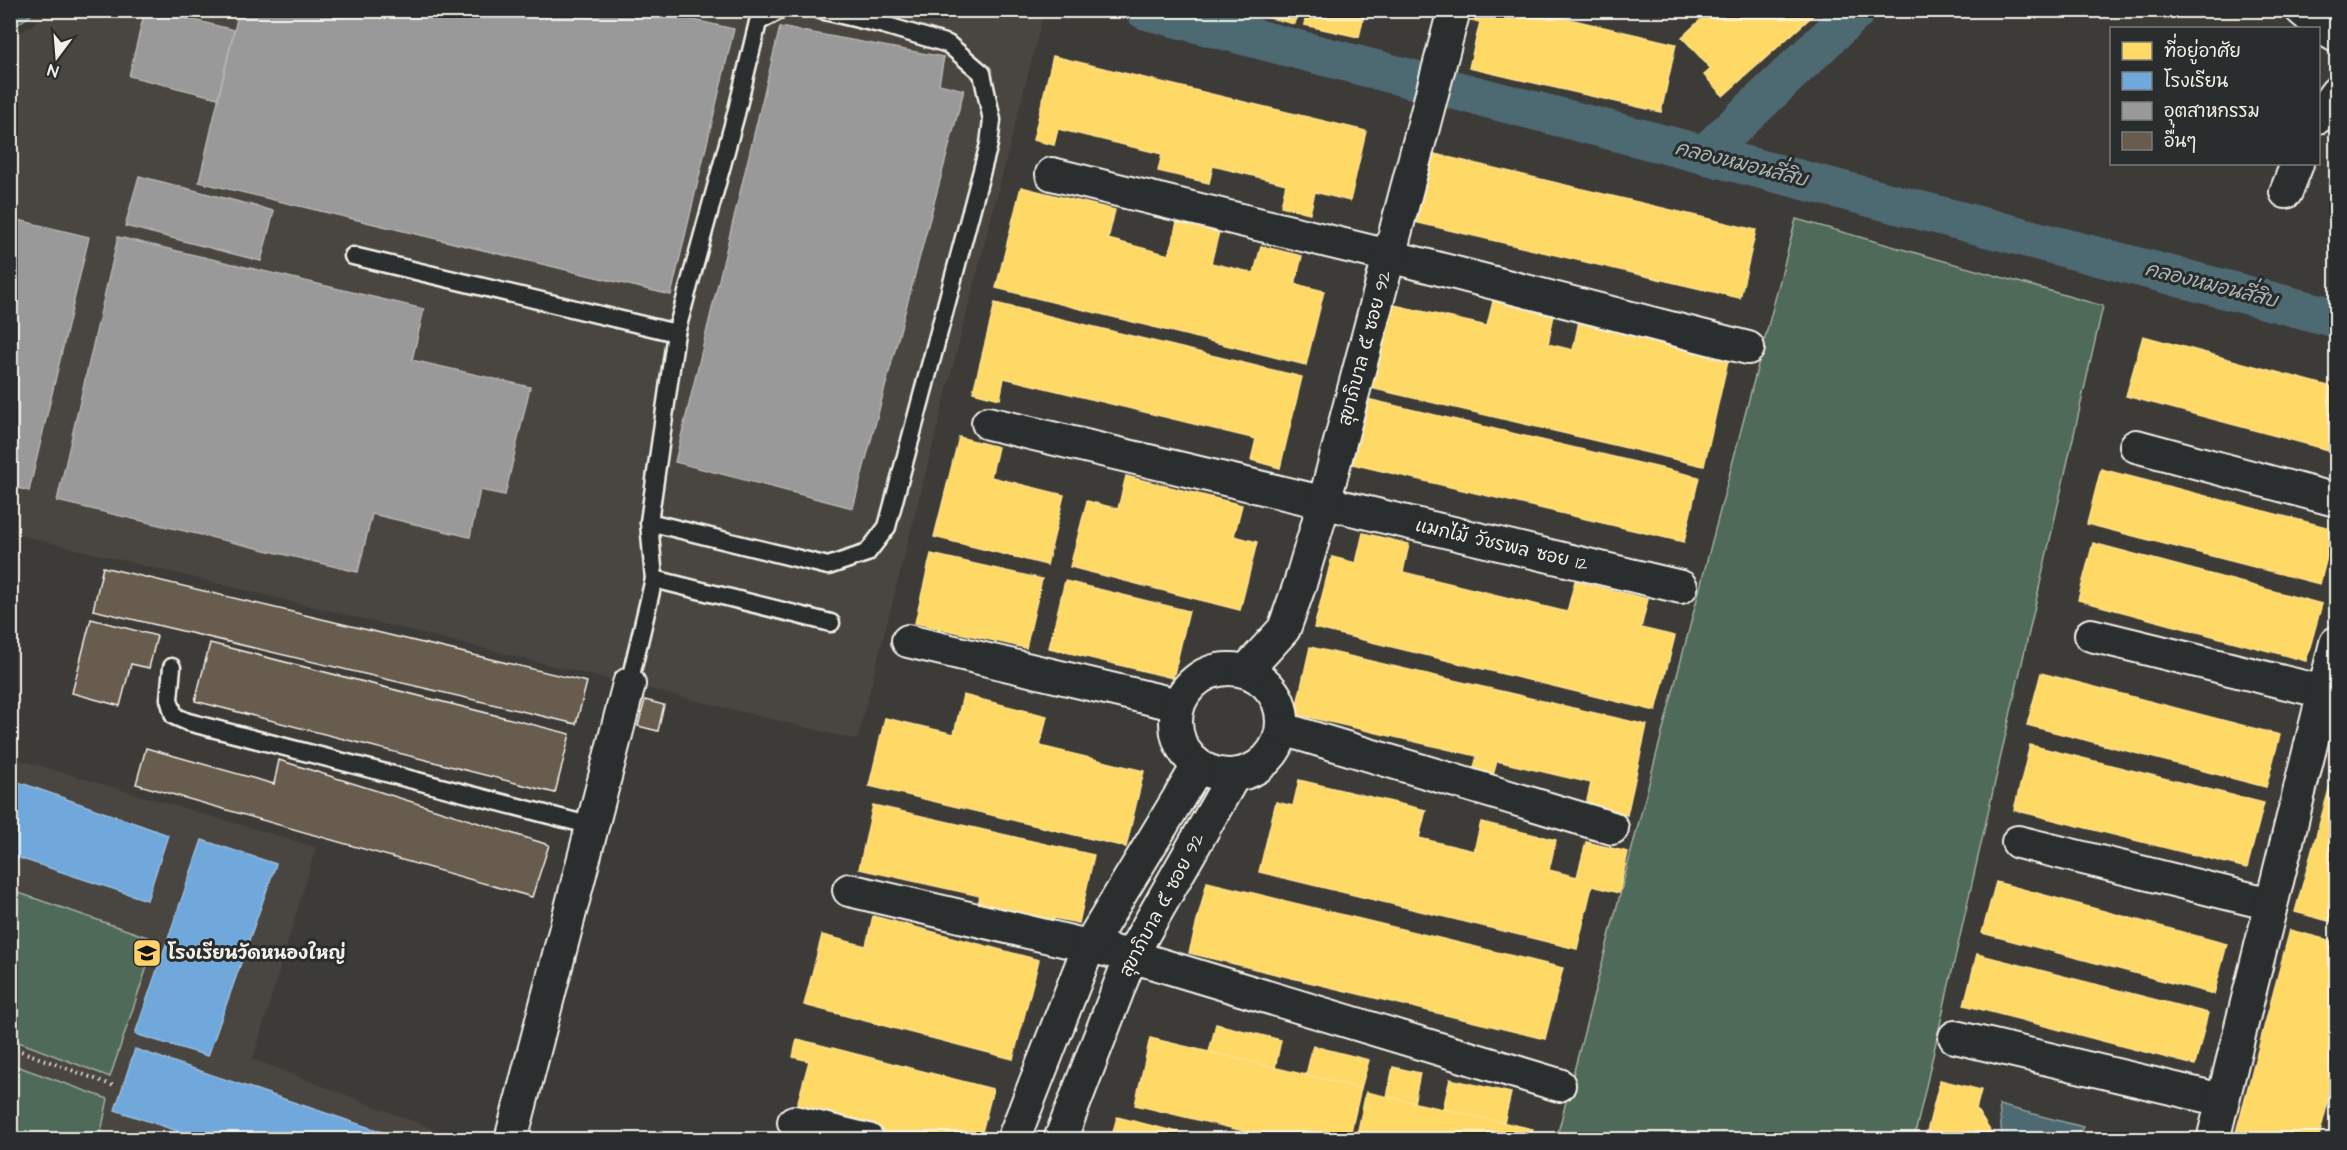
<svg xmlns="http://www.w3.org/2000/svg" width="2347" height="1150" font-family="'Architects Daughter','Playpen Sans Thai',sans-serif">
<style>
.built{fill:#4a453f}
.green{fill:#506b59;stroke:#a2aea0;stroke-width:1.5}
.water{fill:#4e6a72;stroke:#90a0a1;stroke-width:1.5}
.homes{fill:#ffd966;stroke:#fce08d;stroke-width:1.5}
.schools{fill:#6fa8dc;stroke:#97bee0;stroke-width:1.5}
.industry{fill:#999;stroke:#b4b3b1;stroke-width:1.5}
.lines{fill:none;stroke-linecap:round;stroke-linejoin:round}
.canal{stroke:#4e6a72;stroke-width:39}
.building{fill:#685c4f;stroke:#f4f1e8;stroke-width:1.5}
.service-casing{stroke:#f4f1e8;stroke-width:21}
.minor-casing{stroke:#f4f1e8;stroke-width:36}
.path{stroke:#f4f1e8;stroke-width:4;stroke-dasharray:1.5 4.5;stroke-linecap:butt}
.service{stroke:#2a2d2e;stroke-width:16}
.minor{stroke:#2a2d2e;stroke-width:32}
.labels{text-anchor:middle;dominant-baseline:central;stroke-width:6;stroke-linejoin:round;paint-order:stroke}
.street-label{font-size:18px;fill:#f4f1e8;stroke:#2a2d2e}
.poi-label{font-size:18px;font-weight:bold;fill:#f4f1e8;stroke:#2a2d2e;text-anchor:start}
.water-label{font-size:20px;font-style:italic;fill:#a9b4b3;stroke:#2a2d2e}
</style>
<rect width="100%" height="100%" fill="#3d3b38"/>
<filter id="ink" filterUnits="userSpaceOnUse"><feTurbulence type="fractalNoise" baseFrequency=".0167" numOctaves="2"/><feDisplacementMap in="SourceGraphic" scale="12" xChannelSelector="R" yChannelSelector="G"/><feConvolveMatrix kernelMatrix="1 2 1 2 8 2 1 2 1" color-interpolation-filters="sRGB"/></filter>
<g filter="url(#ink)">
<g class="built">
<polygon points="51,10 1020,10 1043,16 857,740 11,533 10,41"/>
<polygon points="10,757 316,847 253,1059 459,1139 11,1139"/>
</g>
<g class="green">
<polygon points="1796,219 2103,306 1914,1139 1556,1140"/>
<polygon points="13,891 156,940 110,1077 11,1039 10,900"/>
<polygon points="11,1064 108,1099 101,1132 89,1135 87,1139 11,1139"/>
</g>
<g class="water">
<polygon points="11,10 36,10 36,11 11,29"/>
<polygon points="1999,1105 2083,1127 2076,1139 2013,1140 2002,1137"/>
</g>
<g class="homes">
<polygon points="1237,10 1298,10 1295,24"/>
<polygon points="1307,10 1365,10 1359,37 1304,25"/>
<polygon points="1459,10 1531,10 1676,44 1661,112 1469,68 1480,22 1457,17"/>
<polygon points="1711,10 1819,10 1723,96 1704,75 1711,69 1682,37"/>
<polygon points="1053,56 1366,131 1350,201 1315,192 1310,213 1281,206 1286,184 1213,166 1209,183 1158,171 1162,154 1058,129 1054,145 1033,140"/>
<polygon points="1426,152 1756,230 1740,298 1410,221"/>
<polygon points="1021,187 1115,210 1108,239 1169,255 1177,222 1219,232 1211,263 1254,273 1261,246 1302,256 1295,284 1324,291 1306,365 996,288"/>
<polygon points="1493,301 1554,315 1548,344 1573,350 1579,321 1729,356 1704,466 1366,387 1385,303 1487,326"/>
<polygon points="995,303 1302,377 1280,468 1251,460 1256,439 1004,378 1000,399 973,392"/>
<polygon points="2143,336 2336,388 2336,452 2126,396"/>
<polygon points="1367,399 1699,477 1684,542 1352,464"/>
<polygon points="959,437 998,447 991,477 1064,495 1047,565 934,537"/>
<polygon points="2101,469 2334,529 2320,584 2087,524"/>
<polygon points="1126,476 1242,505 1234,536 1257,542 1240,610 1070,567 1087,501 1118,509"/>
<polygon points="1363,533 1409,544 1403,572 1567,612 1575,581 1648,599 1641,628 1675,636 1656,711 1314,628 1332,557 1356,563"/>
<polygon points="2093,543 2322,604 2306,661 2078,600"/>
<polygon points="931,554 1042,579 1026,648 915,623"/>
<polygon points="1065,581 1189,611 1173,678 1049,648"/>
<polygon points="1310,647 1647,725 1627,815 1586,805 1591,783 1497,761 1492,779 1472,775 1477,756 1295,714"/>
<polygon points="2041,673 2280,735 2266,787 2027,725"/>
<polygon points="963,695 1047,716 1040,746 1144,771 1126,847 869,786 885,718 954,734"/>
<polygon points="2030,745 2264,803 2247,868 2014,810"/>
<polygon points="2336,764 2336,923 2295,912"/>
<polygon points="1299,780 1426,810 1419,838 1474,851 1481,822 1556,840 1549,870 1577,877 1586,842 1628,852 1619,893 1592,886 1577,949 1259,872 1276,802 1293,806"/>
<polygon points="873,805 1094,855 1079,923 1054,918 1050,935 975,917 980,896 859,869"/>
<polygon points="1207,882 1563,968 1545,1039 1189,953"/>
<polygon points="1996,882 2227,944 2214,994 1982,933"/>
<polygon points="873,916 1039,960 1013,1059 804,1005 822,935 866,946"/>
<polygon points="2290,930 2336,942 2336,1071 2318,1140 2234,1140"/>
<polygon points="1977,954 2208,1013 2195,1065 1964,1005"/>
<polygon points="1216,1024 1281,1040 1275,1068 1209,1052"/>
<polygon points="1150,1038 1361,1088 1349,1140 1281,1140 1135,1105"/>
<polygon points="797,1039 993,1089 980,1140 914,1140 796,1109 809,1061 793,1057"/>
<polygon points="1313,1046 1369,1060 1361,1088 1306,1075"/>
<polygon points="1393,1067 1420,1073 1414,1103 1387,1097"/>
<polygon points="1450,1079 1511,1093 1504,1123 1443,1109"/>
<polygon points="1940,1080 1981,1090 1976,1109 1996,1140 1925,1140"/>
<polygon points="1366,1092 1533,1129 1531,1140 1356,1140"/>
<polygon points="1117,1117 1209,1140 1111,1140"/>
</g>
<g class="schools">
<polygon points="10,779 168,835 147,900 10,855"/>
<polygon points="202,840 276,864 208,1056 135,1034"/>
<polygon points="135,1049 406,1140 204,1140 115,1110"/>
</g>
<g class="industry">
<polygon points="145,10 154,10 234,30 218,98 129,76"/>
<polygon points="239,10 649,10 734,29 671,295 199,182"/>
<polygon points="780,27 944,57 939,84 964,90 853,508 675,462"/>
<polygon points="139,176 274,211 261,261 125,226"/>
<polygon points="10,218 89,237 29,491 10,486"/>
<polygon points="118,237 424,309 412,360 530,387 505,495 480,490 470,537 372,514 358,572 57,501"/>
</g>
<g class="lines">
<g class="canal">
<polyline points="1145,10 2336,318"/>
<polyline points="1705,154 1857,10"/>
</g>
</g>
<g class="building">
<polygon points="103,567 587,682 576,724 93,610"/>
<polygon points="91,619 157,636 149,668 131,664 120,706 72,693"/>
<polygon points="210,643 570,734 555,793 195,701"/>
<polygon points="645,700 664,705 658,731 638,726"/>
<polygon points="146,748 274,784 279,760 549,845 532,897 136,784"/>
</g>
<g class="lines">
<g class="service-casing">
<g id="service">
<polyline points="353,256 676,333"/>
<polyline points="649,522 828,566 867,553 887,527 989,144 992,120 982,73 948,44 884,25 820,10"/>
<polyline points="654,579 831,623"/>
<polyline points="172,667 169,699 174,716 188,722 592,826"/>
<polyline points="629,684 654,579 649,522 676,333 736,114 758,22 780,10"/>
</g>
</g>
<g class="minor-casing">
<g id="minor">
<polyline points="2302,10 2324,29 2336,36"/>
<polyline points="2318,117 2336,93"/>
<polyline points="1052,174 1389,256 1748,348"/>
<polyline points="2286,192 2297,164"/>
<polyline points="988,423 1681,587"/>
<polyline points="2136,446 2336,500"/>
<polyline points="2091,635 2324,692"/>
<polyline points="908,641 1178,705"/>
<circle cx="1229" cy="722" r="53"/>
<polyline points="1246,671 1284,629 1300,584 1324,503 1454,10"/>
<polyline points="1283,729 1612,828"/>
<polyline points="2018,842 2271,904"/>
<polyline points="849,890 1131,956 1559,1085"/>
<polyline points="1955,1037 2222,1100"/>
<polyline points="794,1122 868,1140"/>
<polyline points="511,1140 629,684"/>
<polyline points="1013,1140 1089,946 1198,766"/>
<polyline points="1060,1140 1131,956 1234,775"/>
<polyline points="2213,1140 2336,643"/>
</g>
</g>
<g class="path">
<polyline points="10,885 11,885"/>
<polyline points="10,1047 114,1086"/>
</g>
<use href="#service" class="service"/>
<use href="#minor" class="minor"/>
</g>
</g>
<defs>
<g id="school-square" transform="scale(1.5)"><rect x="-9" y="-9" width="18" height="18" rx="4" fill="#ffd166" stroke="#2a2d2e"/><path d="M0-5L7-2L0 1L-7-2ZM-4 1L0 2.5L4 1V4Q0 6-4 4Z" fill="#111"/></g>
</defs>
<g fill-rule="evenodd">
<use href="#school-square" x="147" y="953"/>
</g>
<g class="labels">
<g class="street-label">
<text transform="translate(1365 348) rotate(-75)">สุขาภิบาล ๕ ซอย 92</text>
<text transform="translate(1502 545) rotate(13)">แมกไม้ วัชรพล ซอย 12</text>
<text transform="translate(1162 905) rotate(-62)">สุขาภิบาล ๕ ซอย 92</text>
</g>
<g class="poi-label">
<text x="168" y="953">โรงเรียนวัดหนองใหญ่</text>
</g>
<g class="water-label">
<text transform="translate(1741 164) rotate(14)">คลองหมอนสี่สิบ</text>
<text transform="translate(2211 285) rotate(14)">คลองหมอนสี่สิบ</text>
</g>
</g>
<rect width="2347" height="1150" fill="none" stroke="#2a2d2e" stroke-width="36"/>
<rect x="18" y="18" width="2311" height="1114" fill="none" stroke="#f4f1e8" stroke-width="2" filter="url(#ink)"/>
<rect x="2110" y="27" width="210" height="138" fill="#2a2d2e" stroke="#7b7b78" stroke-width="1.5"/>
<rect x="2122" y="42" width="30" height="18" fill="#ffd966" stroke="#7b7b78" stroke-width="1.5"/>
<text x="2164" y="57" font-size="18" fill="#f4f1e8">ที่อยู่อาศัย</text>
<rect x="2122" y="72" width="30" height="18" fill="#6fa8dc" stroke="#7b7b78" stroke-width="1.5"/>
<text x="2164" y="87" font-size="18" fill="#f4f1e8">โรงเรียน</text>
<rect x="2122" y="102" width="30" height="18" fill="#999999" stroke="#7b7b78" stroke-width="1.5"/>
<text x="2164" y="117" font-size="18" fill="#f4f1e8">อุตสาหกรรม</text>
<rect x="2122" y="132" width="30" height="18" fill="#685c4f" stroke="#7b7b78" stroke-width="1.5"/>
<text x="2164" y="147" font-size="18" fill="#f4f1e8">อื่นๆ</text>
<g transform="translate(57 57) rotate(196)" stroke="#2a2d2e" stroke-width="4.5" paint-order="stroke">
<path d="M0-4.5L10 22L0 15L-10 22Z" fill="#f4f1e8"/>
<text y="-9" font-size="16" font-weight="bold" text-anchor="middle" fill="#f4f1e8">N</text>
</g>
</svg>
